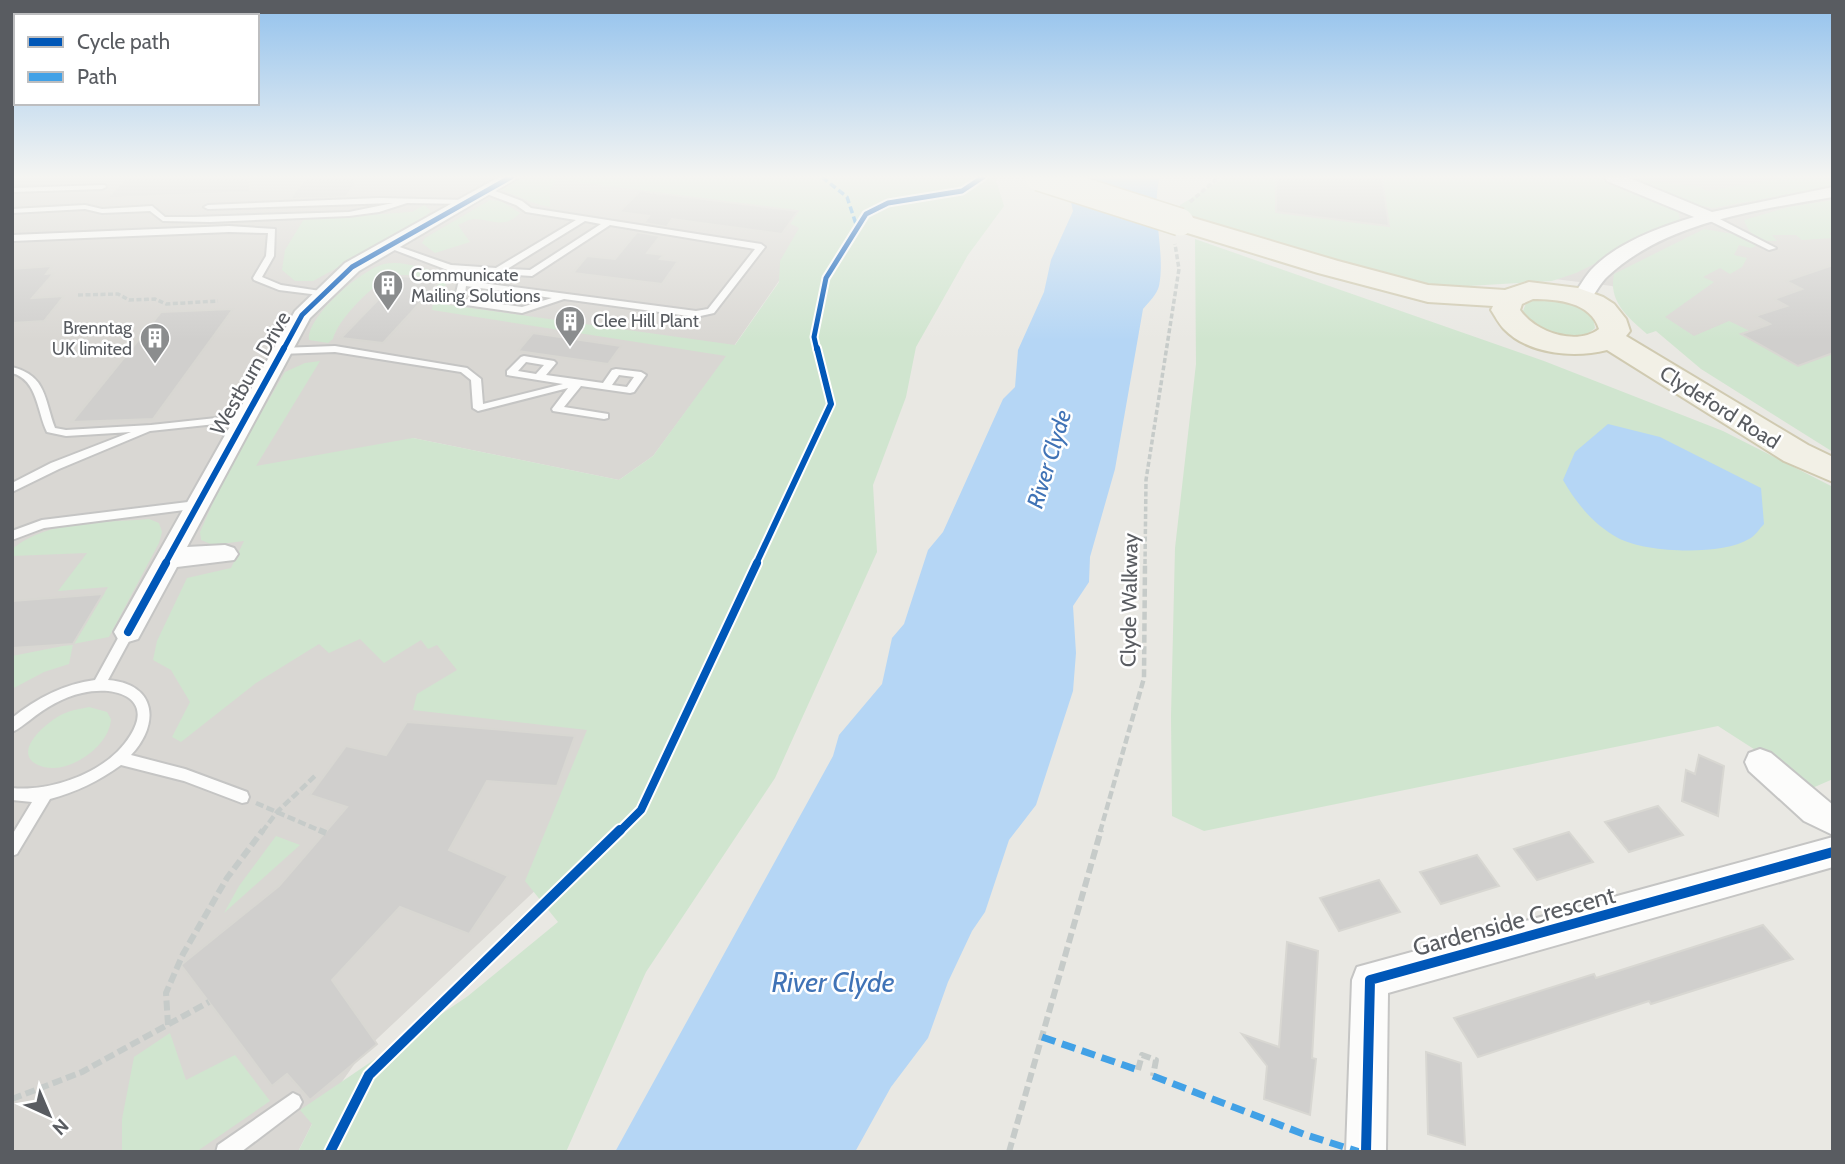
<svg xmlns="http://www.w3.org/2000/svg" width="1845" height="1164" font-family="Cabin,sans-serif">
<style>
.industrial{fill:#d9d7d3}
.green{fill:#d0e5cf}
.water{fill:#b5d6f5}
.building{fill:#d0cfcd;stroke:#d8d7d2;stroke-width:2}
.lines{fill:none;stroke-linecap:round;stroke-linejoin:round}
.service-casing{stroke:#c5c5c4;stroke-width:4}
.minor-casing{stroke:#c5c5c4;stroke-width:4}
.primary-casing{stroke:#d0cab1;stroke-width:4}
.path-far2{stroke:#c6cbc9;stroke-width:3.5;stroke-dasharray:5 2.5;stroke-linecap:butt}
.path-far1{stroke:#c6cbc9;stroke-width:4.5;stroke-dasharray:8 3.5;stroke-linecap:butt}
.path{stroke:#c6cbc9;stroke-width:6;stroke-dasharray:10 4.5;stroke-linecap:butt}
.service{fill:#fcfcfb;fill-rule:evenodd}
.minor{fill:#fcfcfb;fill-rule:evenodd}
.primary{fill:#f2f0e6;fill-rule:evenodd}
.primary-bridge-casing{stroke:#d0cab1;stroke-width:30;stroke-linecap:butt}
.primary-bridge{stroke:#f2f0e6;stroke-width:27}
.quiet-far1{stroke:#42a1e6;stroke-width:3.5;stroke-dasharray:7 3.5;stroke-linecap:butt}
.quiet{stroke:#42a1e6;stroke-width:7;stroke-dasharray:14 7;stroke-linecap:butt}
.cycleway-far3-casing{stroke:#fff;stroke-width:9}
.cycleway-far2-casing{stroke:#fff;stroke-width:10}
.cycleway-far1-casing{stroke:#fff;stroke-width:12}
.cycleway-casing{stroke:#fff;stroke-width:14}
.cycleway-far3{stroke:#0057b8;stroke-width:5}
.cycleway-far2{stroke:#0057b8;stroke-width:6}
.cycleway-far1{stroke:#0057b8;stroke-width:8}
.cycleway{stroke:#0057b8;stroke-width:10}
.labels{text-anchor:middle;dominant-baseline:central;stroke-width:5;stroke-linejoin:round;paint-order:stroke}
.far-poi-label{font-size:18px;fill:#595c61;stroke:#fff;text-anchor:start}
.street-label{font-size:21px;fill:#595c61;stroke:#fff}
.water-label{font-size:23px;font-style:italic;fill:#4073b6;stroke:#fff}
.near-street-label{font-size:24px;fill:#595c61;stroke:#fff}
.near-water-label{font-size:28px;font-style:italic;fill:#4073b6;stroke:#fff}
</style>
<rect width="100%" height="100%" fill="#e9e8e3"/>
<g class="industrial">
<polygon points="12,177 665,177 826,213 727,356 653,456 619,480 413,438 245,540 697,621 558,869 363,1052 312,1124 298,1152 12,1152"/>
<polygon points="1268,177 1833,177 1833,415 1824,417 1612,286 1513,274"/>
</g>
<g class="green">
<path d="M511 177H558L550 189V207C530 204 514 193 493 187Z"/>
<path d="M560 177H995L1004 206 968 255 916 347 906 397 873 485 877 552 775 778 646 972 566 1152H298L312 1124 300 1110 468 996 558 922 525 881 587 730 413 710 417 694 457 670 437 645 428 649 421 640 384 663 360 639 329 653 319 644 256 683 181 742 172 737 190 702 171 670 153 660 157 641 187 578 231 568 244 541 213 545 201 540 200 532 227 471 285 372 305 363 320 361 256 466 413 438 619 480 653 456 726 356 432 310 435 286 440 280C426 278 405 272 391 277 373 283 337 321 333 339L328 343 309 340C306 317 362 269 384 264 403 260 425 269 444 274L447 277 442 304 735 345 779 282 780 261 799 228 789 223 797 211 563 180Z"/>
<polygon points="1226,177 1602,177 1678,212 1680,219 1677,223 1576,273 1552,281 1453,287 1399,282 1179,214 1180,205"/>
<polygon points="1785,177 1833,177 1833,186 1713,208 1692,204 1640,180 1698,186 1707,191"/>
<path d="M490 200 501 201 520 213C505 229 493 220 475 219 469 219 463 223 458 225L470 242 435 253 422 243 425 238Z"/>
<path d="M1833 200V231L1829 233 1833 238 1802 240 1796 235H1772L1777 241C1759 242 1750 236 1744 220L1789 207Z"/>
<polygon points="424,205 431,211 417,224 313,281 295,281 282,270 285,250 304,219 412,212"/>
<path d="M1704 229 1739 235 1759 245 1751 248 1739 245 1734 255 1747 258 1742 267 1730 274 1720 268 1703 277 1714 282 1665 317 1694 336 1729 321 1750 331 1742 335 1798 366 1828 355 1833 340V452L1701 369 1656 331 1647 334C1628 317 1608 302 1614 274Z"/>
<polygon points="1195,239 1544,361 1723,431 1833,487 1833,779 1810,789 1788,771 1718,726 1204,831 1172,816 1171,716 1175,548 1196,364"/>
<path d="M1540 298 1569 302 1593 317 1595 328C1578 346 1533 333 1523 311L1526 303Z"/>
<path d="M149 519 159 523 162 532 159 543 109 637 73 644 69 664 44 672 12 689V656L73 644 108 587 58 591 87 553 12 556V549C49 519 104 523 149 519Z"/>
<path d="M89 707 107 712 111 719C110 747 65 778 38 765 10 752 49 720 63 714 71 710 80 709 89 707Z"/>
<polygon points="276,836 300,845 224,913 239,886"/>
<polygon points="170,1033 186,1080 235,1055 270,1101 196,1152 122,1152 122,1119 134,1057"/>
</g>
<g class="water">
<path d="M1065 177H1160C1150 211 1166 251 1159 286 1157 294 1149 302 1143 309L1115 469 1090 557 1089 582 1073 606 1076 653 1073 691 1036 805 1009 840 985 912 972 931 948 982 928 1038 891 1087 855 1152H615L833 756 839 735 882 684 892 638 904 624 928 550 943 532 1003 399 1015 387 1018 350 1044 292 1051 260 1073 211Z"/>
<path d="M1608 424 1660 437 1761 488 1764 524C1760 528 1755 536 1749 539 1721 556 1646 553 1618 538 1594 525 1576 503 1563 480L1575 452Z"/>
</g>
<g class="building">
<polygon points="127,177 250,177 250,192 107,198"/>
<polygon points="306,177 359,177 346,197 290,199"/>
<polygon points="1276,177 1382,177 1389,226 1276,212"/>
<polygon points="640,191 798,211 782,234 672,219 667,227 644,223 649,216 619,212"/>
<polygon points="637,232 660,236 647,253 664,255 660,259 678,261 662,284 573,273 587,256 615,259"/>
<polygon points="1833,265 1833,353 1798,366 1741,334 1770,324 1755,316 1787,306 1774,299 1802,289 1786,281"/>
<polygon points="52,266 46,274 54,273 32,298 64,296 44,321 12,323 12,269"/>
<polygon points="401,276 441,280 383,343 341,338"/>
<polygon points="233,309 153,419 72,422 161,312"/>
<polygon points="533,333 621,346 608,364 518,351"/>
<polygon points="103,594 73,644 12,648 12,601"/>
<polygon points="407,722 575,736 557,786 487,781 449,850 508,876 469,934 400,907 332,980 377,1044 310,1100 287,1074 272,1086 181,965 279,886 347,807 310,795 346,746 386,755"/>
<polygon points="1699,755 1724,766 1718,816 1682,801 1686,770 1695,774"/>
<polygon points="1658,806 1683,835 1629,852 1605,822"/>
<polygon points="1569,832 1593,862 1537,880 1514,849"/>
<polygon points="1477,855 1499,886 1441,904 1420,872"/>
<polygon points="1379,880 1400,912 1339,931 1320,898"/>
<polygon points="1763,925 1793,959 1651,1004 1649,1001 1478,1057 1454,1018 1594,974 1596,978"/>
<polygon points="1287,942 1318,951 1312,1058 1316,1059 1310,1115 1264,1099 1267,1066 1242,1034 1279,1047"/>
<polygon points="1426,1052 1461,1063 1465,1145 1428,1134"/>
</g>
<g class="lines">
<g class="service-casing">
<g id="service">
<polygon points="105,185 106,187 102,189 12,192 12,188"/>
<path d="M484 189H490L522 201 531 208 761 244 765 247 714 313 696 317 564 299 522 313 459 304 454 301 460 276 464 273 468 276 467 281 696 311 708 309 755 249 610 225 532 276 450 271 384 246 391 244 451 265 496 268 576 220 526 212 516 205 484 193ZM585 221 601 224 530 270 507 269ZM466 286 552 298 522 307 464 299Z"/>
<polygon points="379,198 467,200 471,202 467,204 407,203 379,212 349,216 210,222 163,221 150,211 102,213 85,209 12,213 12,209 85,205 102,209 152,206 165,217 194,217 349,212 393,203 208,209 204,207 208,205"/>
<polygon points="1706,215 1712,215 1776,248 1769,250 1706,219"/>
<polygon points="229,226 275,229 274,256 262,277 281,285 327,292 327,296 279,290 254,280 253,278 266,256 268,233 229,232 12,241 12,235"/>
<path d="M335 346 467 368 481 379 483 404 563 384 507 375V371L521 357 524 356 554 361 556 363 546 375 603 383 612 370 616 369 641 372 646 375 634 392 630 393 581 386 564 407 608 414V418L604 419 553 411 552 409 568 388 478 411 473 408 471 380 461 372 335 352 280 354 275 351 280 348ZM526 362 544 365 536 374 518 371ZM619 375 634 377 627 387 612 385Z"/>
<path d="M12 367C47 376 44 399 55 428L66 430 151 425 244 415 249 418 244 421 150 431 59 469 12 492V483L51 463 131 432 66 436 47 432C37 412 38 380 12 373Z"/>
<polygon points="196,501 202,505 200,508 44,528 12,540 12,531 42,520"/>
<path d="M128 627 133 629 134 632 108 680C157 684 160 724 131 755L185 769 247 792 249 797 247 802 242 803 184 781 121 765C99 781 76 792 50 799L17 854 12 856V835L32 802 12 800V788C52 792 108 772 130 736 155 697 114 685 82 693 63 697 45 708 30 720 24 724 19 729 12 732V718C37 698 64 684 95 680L123 629Z"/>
<polygon points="293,1093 299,1096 302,1102 299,1108 241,1152 216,1152 218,1145"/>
</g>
</g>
<g class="minor-casing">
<g id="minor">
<polygon points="499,177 519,177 359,271 310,318 187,547 225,545 234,548 238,554 234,560 177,567 138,639 128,642 118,639 114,632 295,311 345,263"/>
<path d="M1605 177H1627L1712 212 1833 187V197C1757 210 1666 222 1608 276 1600 283 1595 294 1589 302L1582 304 1572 298C1578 289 1584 278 1591 270 1616 243 1660 227 1694 217L1607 181Z"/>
<polygon points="1760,749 1771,753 1833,805 1833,835 1804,821 1749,771 1745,762 1749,753"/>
<polygon points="1833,837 1833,867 1388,993 1386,1152 1346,1152 1352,980 1357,967"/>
</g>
</g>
<g class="primary-casing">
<path id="primary" d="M1180 214 1338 261 1428 285 1505 290 1529 282 1578 288 1603 297 1614 304 1626 319 1630 331 1626 336 1808 445 1833 457V482L1784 461 1607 350C1575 358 1529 355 1504 329 1499 324 1495 316 1491 310L1493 306 1428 302 1318 273 1171 228 1167 222 1171 216ZM1533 299C1557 299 1591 302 1599 329 1577 346 1536 333 1520 310L1522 304Z"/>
</g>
<g class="path-far2">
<polyline points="1190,202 1219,177"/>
<polyline points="78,295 118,294 129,300 155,299 166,304 218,301"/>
<polyline points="1145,564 1146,480 1179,269 1175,244"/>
</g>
<g class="path-far1">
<polyline points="256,803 323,832"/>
<polyline points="262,832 277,812 315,776"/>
<polyline points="1100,832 1144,678 1145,563"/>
</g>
<g class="path">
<polyline points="319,830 326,833"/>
<polyline points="168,1025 166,993 183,954 227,878 263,830"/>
<polyline points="1138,1070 1142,1055 1156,1060 1153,1076"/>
<polyline points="12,1099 82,1072 209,1002"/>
<polyline points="1009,1152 1101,830"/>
</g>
<use href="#service" class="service"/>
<use href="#minor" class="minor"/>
<use href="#primary" class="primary"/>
<g class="primary-bridge-casing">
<polyline id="primary-bridge" points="1039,177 1180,222"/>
</g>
<use href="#primary-bridge" class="primary-bridge"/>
<polyline class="quiet-far1" points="822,177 847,197 857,227"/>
<g class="quiet">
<polyline points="1042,1037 1138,1070"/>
<polyline points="1153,1076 1306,1135 1360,1152"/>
</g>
<g class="cycleway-far3-casing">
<g id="cycleway-far3">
<polyline points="283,350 302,315 352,267 511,177"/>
<polyline points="817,350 814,337 826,278 866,214 888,203 962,191 983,177"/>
</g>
</g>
<g class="cycleway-far2-casing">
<g id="cycleway-far2">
<polyline points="165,564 284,348"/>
<polyline points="756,564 831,404 817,348"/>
</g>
</g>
<g class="cycleway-far1-casing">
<g id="cycleway-far1">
<polyline points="128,632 166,563"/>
<polyline points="619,832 641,810 757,563"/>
</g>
</g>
<g class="cycleway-casing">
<g id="cycleway">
<polyline points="330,1152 369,1075 620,830"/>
<polyline points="1366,1152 1370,980 1833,852"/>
</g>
</g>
<use href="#cycleway-far3" class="cycleway-far3"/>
<use href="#cycleway-far2" class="cycleway-far2"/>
<use href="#cycleway-far1" class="cycleway-far1"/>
<use href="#cycleway" class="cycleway"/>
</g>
<linearGradient id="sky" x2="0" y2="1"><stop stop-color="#93c2ed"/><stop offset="0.52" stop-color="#f5f5f2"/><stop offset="1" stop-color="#f5f5f2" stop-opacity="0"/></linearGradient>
<rect width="1845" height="340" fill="url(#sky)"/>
<defs>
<g id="building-pin" transform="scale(1.575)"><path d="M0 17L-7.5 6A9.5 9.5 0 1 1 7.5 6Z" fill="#8b8d8e" stroke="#fff"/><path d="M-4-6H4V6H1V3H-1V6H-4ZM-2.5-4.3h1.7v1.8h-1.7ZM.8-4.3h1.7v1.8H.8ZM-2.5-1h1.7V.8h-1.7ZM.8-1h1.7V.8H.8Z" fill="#fff"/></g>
</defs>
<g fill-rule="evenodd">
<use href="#building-pin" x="388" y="285"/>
<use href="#building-pin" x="570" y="321"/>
<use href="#building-pin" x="155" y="338"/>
</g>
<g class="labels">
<g class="far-poi-label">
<text x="411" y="275">Communicate<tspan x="411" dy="21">Mailing Solutions</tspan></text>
<text x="593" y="321">Clee Hill Plant</text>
<text x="132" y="328" text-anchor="end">Brenntag<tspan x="132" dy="21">UK limited</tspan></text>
</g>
<g class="street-label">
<text transform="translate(250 373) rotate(-60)">Westburn Drive</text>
<text transform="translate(1720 407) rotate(32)">Clydeford Road</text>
<text transform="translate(1129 600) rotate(-89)">Clyde Walkway</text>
</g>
<g class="water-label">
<text transform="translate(1049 459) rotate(-73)">River Clyde</text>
</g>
<g class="near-street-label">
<text transform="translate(1514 921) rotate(-15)">Gardenside Crescent</text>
</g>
<g class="near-water-label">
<text x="833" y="982">River Clyde</text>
</g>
</g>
<rect width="1845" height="1164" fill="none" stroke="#595c61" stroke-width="28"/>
<rect x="14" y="14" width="245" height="91" fill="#ffffff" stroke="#bdbec0" stroke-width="2"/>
<rect x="28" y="37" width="35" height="10" fill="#0057b8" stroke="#bdbec0" stroke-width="2"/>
<text x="77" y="49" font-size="21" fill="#595c61">Cycle path</text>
<rect x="28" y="72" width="35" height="10" fill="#42a1e6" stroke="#bdbec0" stroke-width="2"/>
<text x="77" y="84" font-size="21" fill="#595c61">Path</text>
<g transform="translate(49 1115) rotate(136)" stroke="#ffffff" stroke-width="5" paint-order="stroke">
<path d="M0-5L12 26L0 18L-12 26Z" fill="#595c61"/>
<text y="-10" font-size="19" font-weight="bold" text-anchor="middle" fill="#595c61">N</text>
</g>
</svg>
